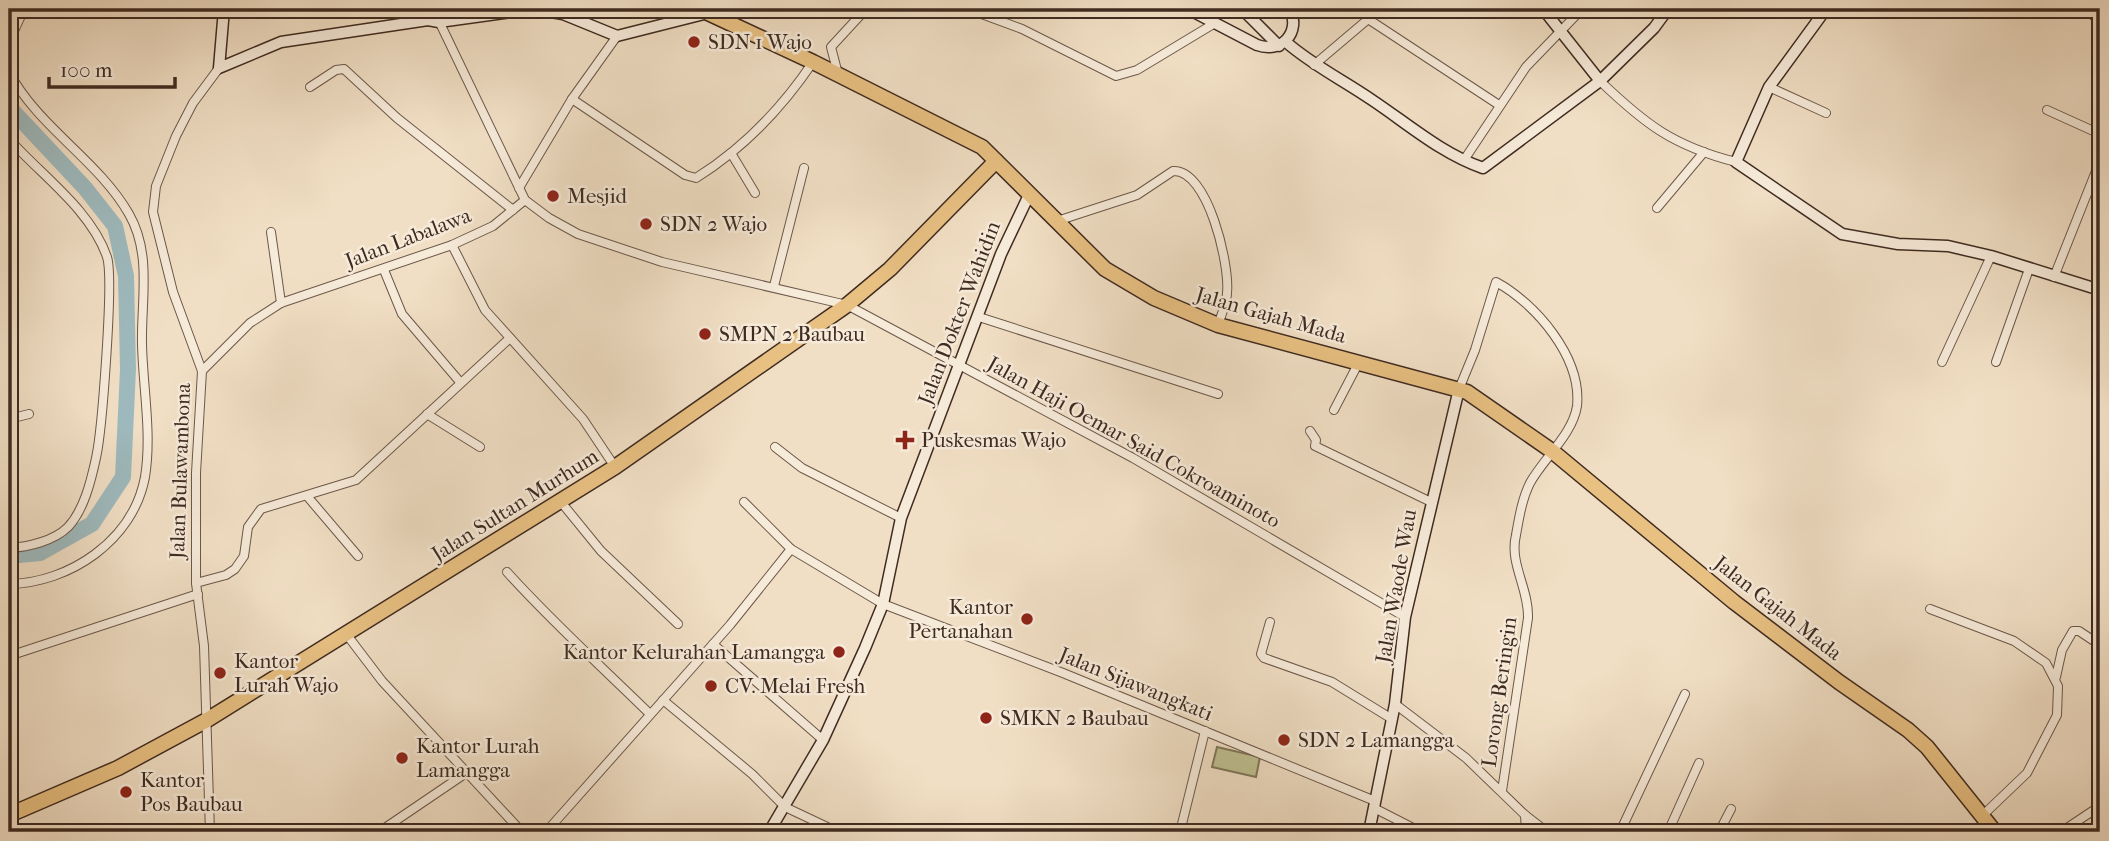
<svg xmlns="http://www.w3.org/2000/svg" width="2109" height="841" font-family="'IM FELL French Canon',serif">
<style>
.green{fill:#bfc091;stroke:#7f7659;stroke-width:2}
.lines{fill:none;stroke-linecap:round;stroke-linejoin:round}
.river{stroke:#9ebabe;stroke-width:16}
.street-casing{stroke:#6c584a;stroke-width:10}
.secondary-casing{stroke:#3f2b21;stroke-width:13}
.highway-casing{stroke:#3f2b21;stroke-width:17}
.street{stroke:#f6ead9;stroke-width:8}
.secondary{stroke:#f6ead9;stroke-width:10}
.highway{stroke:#e8c082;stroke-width:14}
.poi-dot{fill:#8f2418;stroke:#f6ead9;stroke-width:2.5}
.labels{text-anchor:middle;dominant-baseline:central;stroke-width:5;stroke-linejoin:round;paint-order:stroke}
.poi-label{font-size:21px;fill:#3f2b21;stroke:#f6ead9;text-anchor:start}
.street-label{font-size:21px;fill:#3f2b21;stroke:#f6ead9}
</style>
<rect width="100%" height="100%" fill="#f1dfc5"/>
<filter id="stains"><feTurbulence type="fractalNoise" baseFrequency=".00286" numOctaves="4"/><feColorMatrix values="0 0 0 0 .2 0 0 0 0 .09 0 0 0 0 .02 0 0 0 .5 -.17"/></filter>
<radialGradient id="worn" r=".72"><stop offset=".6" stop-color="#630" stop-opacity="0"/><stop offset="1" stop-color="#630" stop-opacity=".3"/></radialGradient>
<polygon class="green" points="1217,747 1260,757 1256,777 1212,767"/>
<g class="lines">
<polyline class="river" points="9,107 85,188 115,226 126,276 128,369 123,477 92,524 40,553 9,556"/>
<g class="street-casing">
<g id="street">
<polyline points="968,9 1022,29 1116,76 1137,70 1215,23"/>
<polyline points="1359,9 1368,19 1499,105"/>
<polyline points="2083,9 2100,20"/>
<polyline points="437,17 525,200 549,218 578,234 662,262 847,305 1133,458 1405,617"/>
<polyline points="9,42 24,9"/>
<polyline points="1314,65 1380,9"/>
<path d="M9 72C38 127 98 160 129 214 152 254 141 300 142 344 143 388 152 434 145 477 133 541 69 583 9 584"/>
<polyline points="838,74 831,47 866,9"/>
<path d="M1600 81C1645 124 1673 146 1736 162"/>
<polyline points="310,87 336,70 344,69 397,118 513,210"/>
<polyline points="1769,87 1826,113"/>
<path d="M572 99 685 175 696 178C744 148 782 108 813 62"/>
<polyline points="2047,110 2100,134"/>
<path d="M9 139C41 175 91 210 107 257 114 278 102 431 96 458 91 481 84 510 68 527 54 541 28 547 9 548"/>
<polyline points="731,153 755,193"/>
<polyline points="1464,160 1526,67 1582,9"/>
<polyline points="519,188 572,99 617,36"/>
<polyline points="1657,208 1704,152"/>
<path d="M1057 221 1137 195 1173 171C1208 169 1230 265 1227 293 1227 303 1221 315 1218 325"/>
<polyline points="271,232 281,303"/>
<polyline points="452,245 485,310 583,419 615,467"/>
<polyline points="384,270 402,314 460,382"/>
<polyline points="2054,277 2100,161"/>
<polyline points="774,286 804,168"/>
<polyline points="979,317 1218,394"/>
<polyline points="1942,362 1991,256"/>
<polyline points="1996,362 2029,269"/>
<polyline points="202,371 250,323 281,303 452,245 493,226 525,200"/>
<path d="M1459 389 1475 350 1496 282C1535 303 1582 357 1577 406 1573 434 1543 459 1530 483 1522 499 1519 518 1516 535 1509 564 1529 588 1528 618L1502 791"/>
<polyline points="1334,410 1359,362"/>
<polyline points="427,414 480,447"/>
<polyline points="9,419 29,414"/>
<polyline points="1310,431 1316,440 1315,446 1431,502"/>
<polyline points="775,447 802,468 901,518"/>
<polyline points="307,496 358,556"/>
<polyline points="561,502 601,551 678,624"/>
<polyline points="744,502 791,549 883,604 1063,673 1375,801"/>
<path d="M507 572C552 622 602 667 650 714"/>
<polyline points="196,583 226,575 235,569 244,556 248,527 261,509 356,480 510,338"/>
<polyline points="1930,609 2014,641 2046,663 2058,686 2057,715 2027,773 1982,816"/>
<polyline points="1270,622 1261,654 1264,658 1332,682 1392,719"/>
<polyline points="347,635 382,681 522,832"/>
<polyline points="713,644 823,740"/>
<polyline points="9,656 198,594"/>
<polyline points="2056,677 2062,650 2073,631 2079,631 2100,645"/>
<polyline points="663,700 752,774 785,807 838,832"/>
<polyline points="1395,704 1466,758 1525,815 1547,832"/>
<polyline points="1374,808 1421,832"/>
<polyline points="1525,815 1526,832"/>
<polyline points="210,832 204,646 196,583 196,473 202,371 173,292 153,212 156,186 176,136 193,103 219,68"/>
<polyline points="379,832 466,773"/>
<polyline points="546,832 730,625 791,549"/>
<polyline points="1180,832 1205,731"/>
<polyline points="1620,832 1685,694"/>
<polyline points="1668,832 1699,763"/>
<polyline points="1719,832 1731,809"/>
<polyline points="2061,832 2100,806"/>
</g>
</g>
<g class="secondary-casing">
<g id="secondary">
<polyline points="224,9 219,68 281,42 428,20 439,22 534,9 563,14 617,36 708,13"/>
<path d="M1188 9 1257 45C1282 54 1301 32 1290 9"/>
<polyline points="1242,9 1279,46"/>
<polyline points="1543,9 1600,81"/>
<polyline points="1826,9 1769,87 1736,162 1842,234 1898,244 1948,246 1991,256 2100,290"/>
<polyline points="428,20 442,9"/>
<path d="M1286 42C1312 65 1343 80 1372 100 1408 124 1442 154 1483 168L1600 81 1654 28 1668 9"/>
<polyline points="769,832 823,740 865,648 883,604 901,518 1001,254 1029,195"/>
<polyline points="1369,832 1395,704 1405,617 1459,389"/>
</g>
</g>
<g class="highway-casing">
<g id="highway">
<polyline points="708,13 813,62 982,147 1105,269 1154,298 1218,325 1467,392 1552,451 1734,602 1839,682 1908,730 1927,747 1995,832"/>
<polyline points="9,815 118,768 207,720 615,467 847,305 890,269 996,161"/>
</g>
</g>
<use href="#street" class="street"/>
<use href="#secondary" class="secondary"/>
<use href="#highway" class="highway"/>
</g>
<g class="poi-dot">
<circle cx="694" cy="42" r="7"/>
<circle cx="553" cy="196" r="7"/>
<circle cx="646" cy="224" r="7"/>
<circle cx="705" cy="334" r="7"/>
<path d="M901.5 429.5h7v7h7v7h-7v7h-7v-7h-7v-7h7z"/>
<circle cx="1027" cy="619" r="7"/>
<circle cx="839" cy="652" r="7"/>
<circle cx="220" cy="673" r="7"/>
<circle cx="711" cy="686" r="7"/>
<circle cx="986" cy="718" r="7"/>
<circle cx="1284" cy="740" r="7"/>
<circle cx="402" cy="758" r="7"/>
<circle cx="126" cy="792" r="7"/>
</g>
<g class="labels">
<g class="poi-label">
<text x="708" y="42">SDN 1 Wajo</text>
<text x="567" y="196">Mesjid</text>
<text x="660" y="224">SDN 2 Wajo</text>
<text x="719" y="334">SMPN 2 Baubau</text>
<text x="921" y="440">Puskesmas Wajo</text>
<text x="1013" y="607" text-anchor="end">Kantor<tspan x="1013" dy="24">Pertanahan</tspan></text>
<text x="825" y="652" text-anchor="end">Kantor Kelurahan Lamangga</text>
<text x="234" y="661">Kantor<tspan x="234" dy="24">Lurah Wajo</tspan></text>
<text x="725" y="686">CV. Melai Fresh</text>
<text x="1000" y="718">SMKN 2 Baubau</text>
<text x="1298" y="740">SDN 2 Lamangga</text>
<text x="416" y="746">Kantor Lurah<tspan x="416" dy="24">Lamangga</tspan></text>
<text x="140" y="780">Kantor<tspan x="140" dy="24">Pos Baubau</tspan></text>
</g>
<g class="street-label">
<text transform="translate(408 238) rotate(-21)">Jalan Labalawa</text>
<text transform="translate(959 313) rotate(-69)">Jalan Dokter Wahidin</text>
<text transform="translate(1271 315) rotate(16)">Jalan Gajah Mada</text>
<text transform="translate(1134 442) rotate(29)">Jalan Haji Oemar Said Cokroaminoto</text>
<text transform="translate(180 471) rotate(-88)">Jalan Bulawambona</text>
<text transform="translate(515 505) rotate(-32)">Jalan Sultan Murhum</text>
<text transform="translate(1396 586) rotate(-80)">Jalan Waode Wau</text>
<text transform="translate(1778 608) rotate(38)">Jalan Gajah Mada</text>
<text transform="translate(1136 684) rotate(22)">Jalan Sijawangkati</text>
<text transform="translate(1499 692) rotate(-82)">Lorong Beringin</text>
</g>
</g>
<rect width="2109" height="841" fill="none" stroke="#f1dfc5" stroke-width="35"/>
<rect x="10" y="10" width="2088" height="820" fill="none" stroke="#3f2b21" stroke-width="3.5"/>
<rect x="18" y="18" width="2074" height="806" fill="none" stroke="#3f2b21" stroke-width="2"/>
<path d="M49 77v10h126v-10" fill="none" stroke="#3f2b21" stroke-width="3.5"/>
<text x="60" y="77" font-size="21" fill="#3f2b21" stroke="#f6ead9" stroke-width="5" paint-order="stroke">100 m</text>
<rect width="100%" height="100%" filter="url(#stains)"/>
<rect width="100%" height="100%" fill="url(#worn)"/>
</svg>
